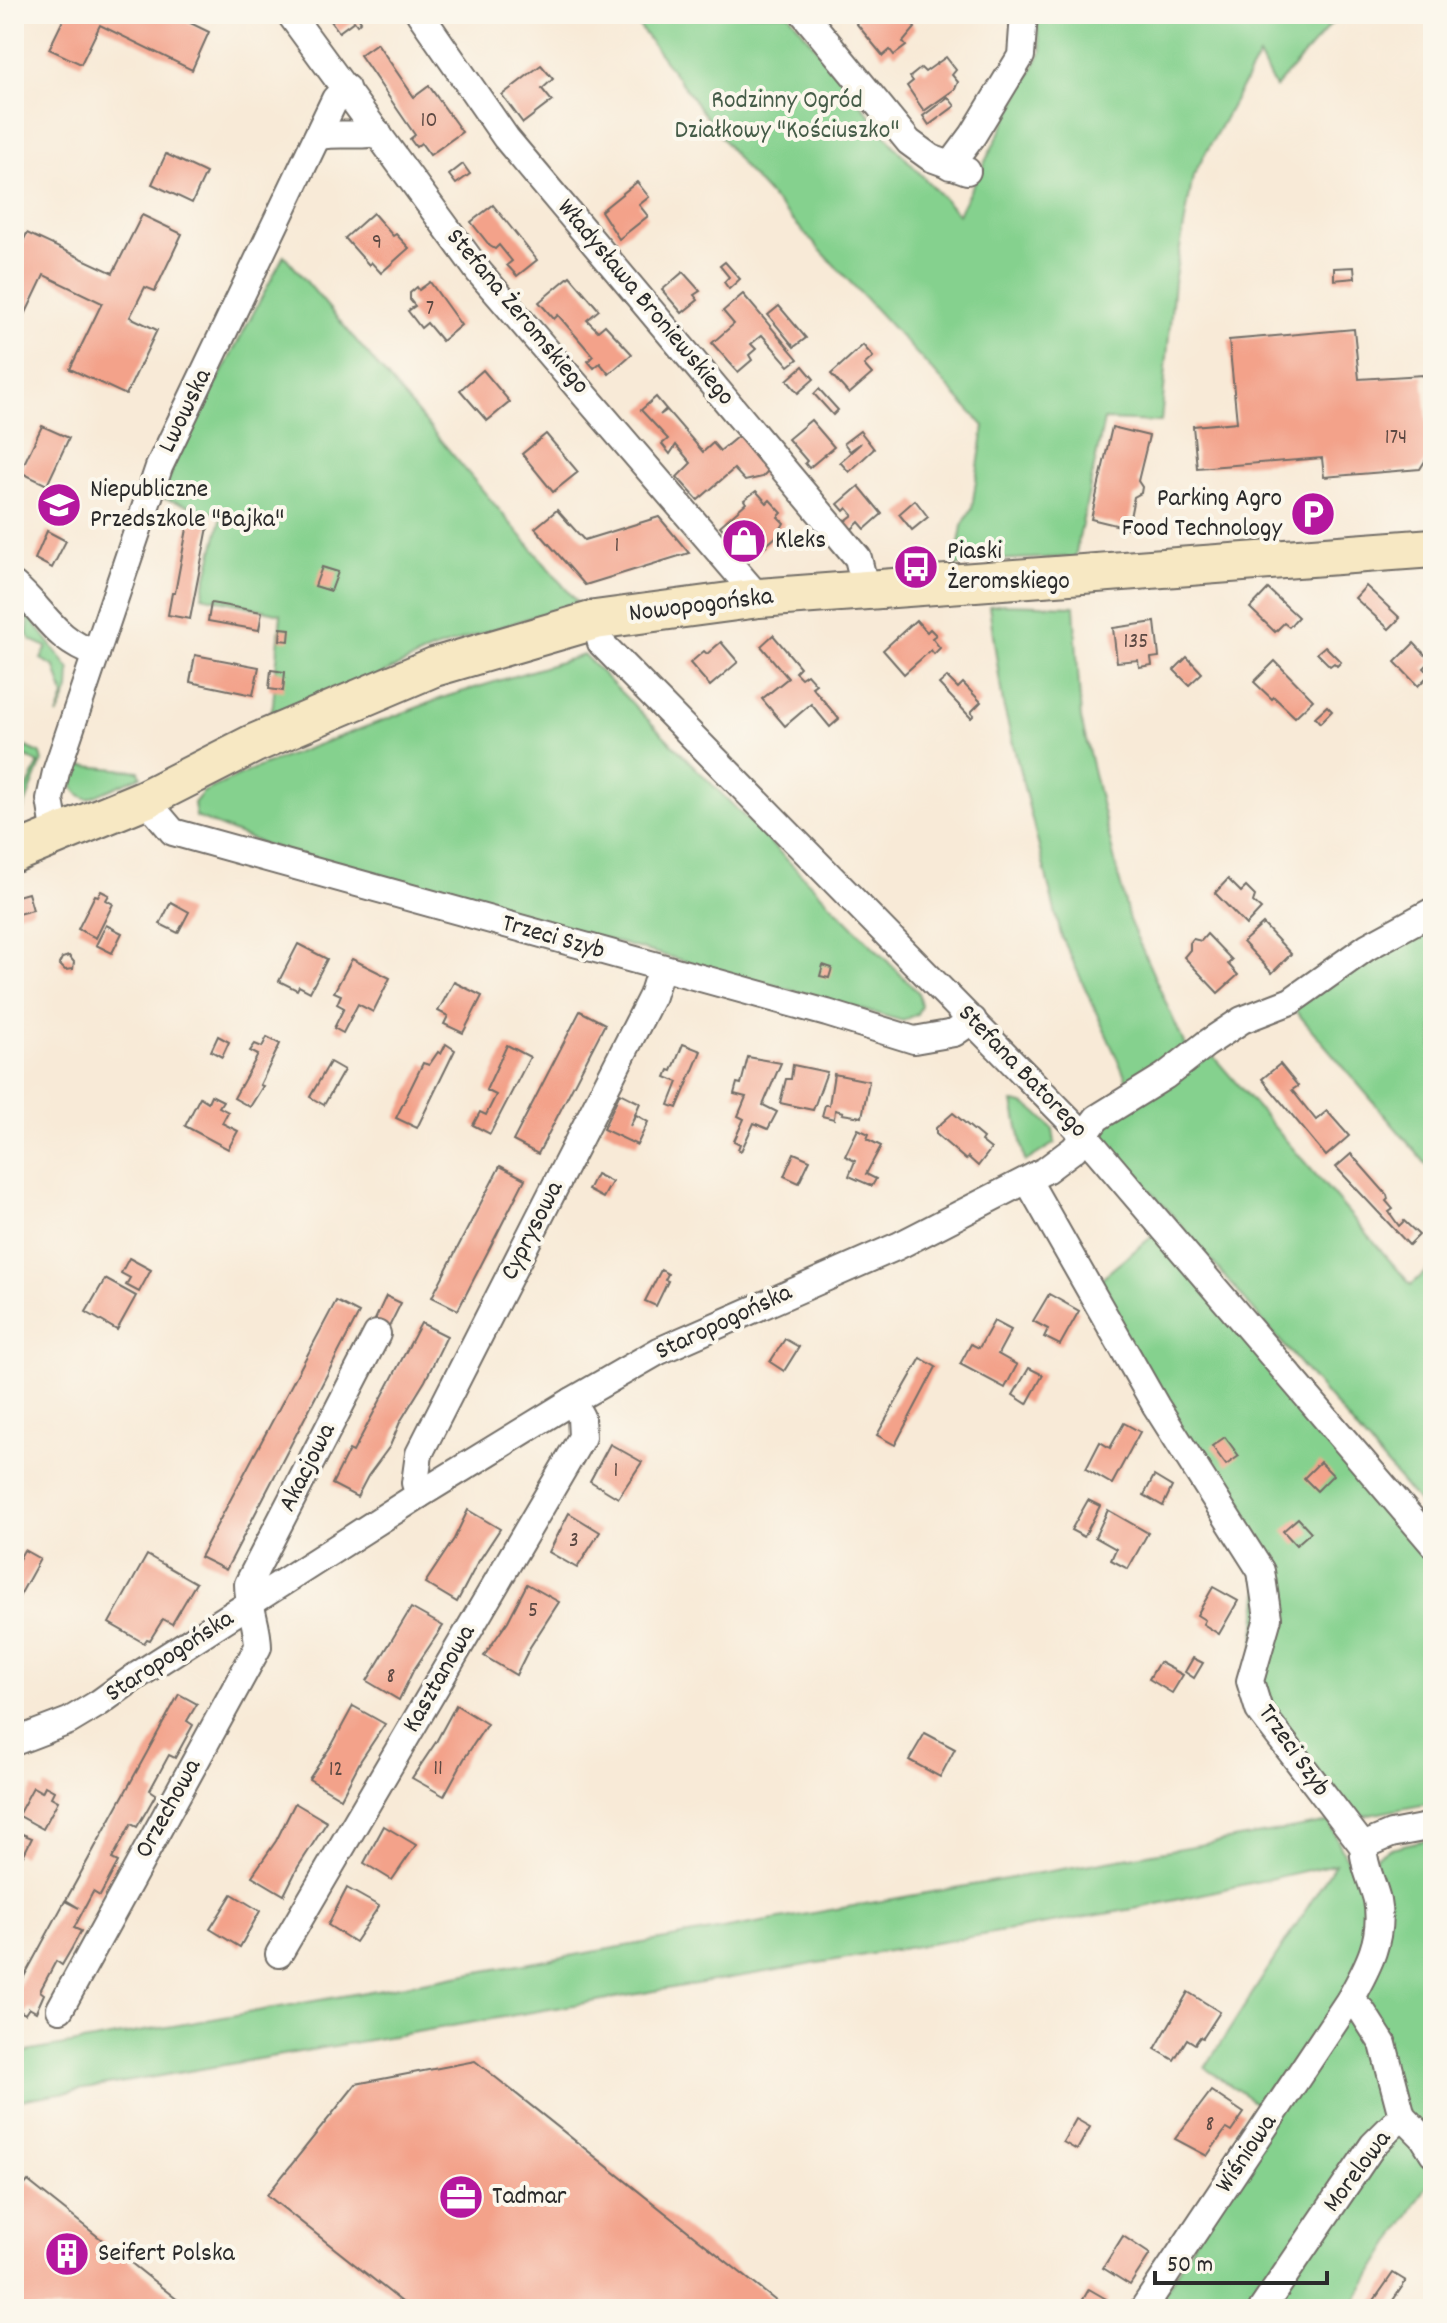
<svg xmlns="http://www.w3.org/2000/svg" width="1447" height="2323" font-family="Dekko,sans-serif">
<style>
.green{fill:#85d18e;stroke:#587e5c;stroke-width:2}
.building{fill:#f3a28a}
.lines{fill:none;stroke-linecap:round;stroke-linejoin:round}
.street-casing{stroke:#736e67;stroke-width:30}
.secondary-casing{stroke:#736e67;stroke-width:42}
.street{stroke:#fff;stroke-width:26}
.secondary{stroke:#f7e8c3;stroke-width:38}
.labels{text-anchor:middle;dominant-baseline:central;stroke-width:8;stroke-linejoin:round;paint-order:stroke}
.number-label{font-size:22px;fill:#5d4943}
.park-label{font-size:26px;fill:#465d49;stroke:#fbf7ec}
.street-label{font-size:26px;fill:#2b2b2b;stroke:#fbf7ec}
.poi-label{font-size:26px;fill:#2b2b2b;stroke:#fbf7ec;text-anchor:start}
</style>
<rect width="100%" height="100%" fill="#fbf7ec"/>
<filter id="ink" filterUnits="userSpaceOnUse"><feTurbulence type="fractalNoise" baseFrequency=".0125" numOctaves="2"/><feDisplacementMap in="SourceGraphic" scale="16" xChannelSelector="R" yChannelSelector="G"/><feConvolveMatrix kernelMatrix="1 2 1 2 8 2 1 2 1" color-interpolation-filters="sRGB"/></filter>
<filter id="wash" filterUnits="userSpaceOnUse"><feTurbulence type="fractalNoise" baseFrequency=".006" numOctaves="4" result="noise"/><feDisplacementMap in="SourceGraphic" scale="32" xChannelSelector="R" yChannelSelector="G"/><feGaussianBlur stdDeviation="1.8" result="paint"/><feColorMatrix in="noise" values="0 0 0 0 0 0 0 0 0 0 0 0 0 0 0 0 0 1.4 0 .05"/><feComposite in="paint" operator="in"/></filter>
<g filter="url(#wash)">
<rect width="100%" height="100%" fill="#f8ead7"/>
<g class="green">
<polygon points="630,14 789,14 897,149 958,214 1042,51 1034,14 1340,14 1275,88 1259,56 1193,176 1174,282 1161,422 1104,420 1075,557 990,560 955,566 962,526 972,508 984,426 745,169"/>
<polygon points="284,255 577,602 432,650 267,730 273,704 281,614 202,596 222,515 162,498 175,461"/>
<polygon points="14,596 70,670 69,690 57,716 64,697 55,667 41,659 47,647 31,640 27,634 29,621 20,616 21,610 14,607"/>
<polygon points="1004,604 1074,606 1081,719 1129,920 1187,1050 1200,1041 1411,1285 1433,1265 1433,1519 1171,1214 1107,1142 1082,1122 1132,1091 1061,935 1003,704 989,606"/>
<polygon points="584,655 918,992 921,1006 917,1014 903,1021 313,859 266,845 196,817 194,803 203,792 256,768 448,696"/>
<polygon points="26,747 40,753 42,762 19,820 14,824 14,815 39,763 22,755"/>
<path d="M74 765 139 771 141 776 88 799C70 793 70 781 74 765Z"/>
<polygon points="1433,918 1433,1172 1294,1009"/>
<path d="M1013 1102C1031 1103 1041 1117 1053 1129L1055 1143 1025 1162Z"/>
<polygon points="1155,1234 1433,1551 1433,1803 1348,1819 1250,1693 1261,1571 1087,1290"/>
<polygon points="1329,1822 1352,1870 1373,1878 1376,1856 1391,1848 1433,1838 1433,2185 1430,2181 1350,2309 1156,2309 1267,2110 1205,2068 1335,1864 1145,1907 14,2101 14,2054"/>
</g>
<g id="blocks">
<g class="building">
<polygon points="66,14 172,14 209,32 192,70 100,25 81,64 49,49"/>
<polygon points="326,14 356,14 361,21 357,25 354,21 339,32"/>
<polygon points="852,14 900,14 904,19 910,20 915,28 903,42 906,46 894,55 890,50 883,56 856,23 858,21"/>
<polygon points="377,43 414,97 429,86 462,132 430,155 421,143 416,147 410,139 415,135 360,55"/>
<polygon points="946,57 956,70 952,75 958,82 955,89 924,111 907,86 913,81 910,77 921,68 925,72"/>
<polygon points="541,65 553,79 542,89 552,101 523,123 502,95"/>
<polygon points="948,97 955,106 929,125 923,116"/>
<polygon points="166,154 206,173 192,203 152,184"/>
<polygon points="463,164 470,174 456,184 449,175"/>
<polygon points="637,182 649,197 639,205 648,216 619,239 601,211"/>
<polygon points="493,205 537,260 517,276 507,265 512,261 499,245 495,249 490,246 471,222"/>
<polygon points="373,213 393,236 396,234 409,248 381,273 371,262 369,265 345,238"/>
<polygon points="142,215 182,234 155,291 145,287 130,317 157,330 126,395 70,369 102,303 44,275 14,338 14,260 27,233 113,273"/>
<polygon points="725,262 740,279 729,289 724,282 729,277 720,266"/>
<polygon points="1354,267 1355,278 1334,280 1334,268"/>
<polygon points="683,272 700,291 694,295 698,300 682,313 662,290"/>
<polygon points="570,276 599,310 587,320 598,331 605,325 632,354 609,374 600,363 594,368 588,361 593,356 558,315 554,319 539,302"/>
<polygon points="430,282 461,325 442,341 427,323 421,328 408,311 415,306 410,300 410,293 417,287 419,290"/>
<polygon points="743,294 798,359 789,366 762,335 751,344 756,349 749,355 752,360 738,372 712,343 734,324 723,311"/>
<polygon points="779,306 806,338 794,347 768,315"/>
<polygon points="1354,329 1359,379 1423,375 1430,453 1420,469 1324,477 1322,458 1197,468 1193,426 1237,422 1229,340"/>
<polygon points="863,345 873,357 864,365 872,374 849,394 831,374"/>
<polygon points="803,366 814,379 798,393 787,380"/>
<polygon points="483,370 510,402 487,421 460,390"/>
<polygon points="819,389 838,410 833,415 814,394"/>
<polygon points="656,397 666,409 660,415 667,410 703,452 713,443 720,451 743,432 772,467 762,477 745,481 734,469 698,500 677,477 691,463 676,445 670,454 662,444 668,439 641,410"/>
<polygon points="811,420 834,447 809,468 805,463 807,461 788,439"/>
<polygon points="42,426 69,438 47,485 20,472"/>
<polygon points="1112,427 1149,436 1138,481 1142,487 1141,493 1134,497 1128,528 1091,519"/>
<polygon points="860,431 874,449 849,472 840,462 861,443 850,451 844,443"/>
<polygon points="546,434 578,472 553,492 522,454"/>
<polygon points="859,486 882,514 865,529 859,522 851,530 844,522 853,515 847,508 844,511 838,504"/>
<polygon points="756,491 767,503 770,500 782,513 778,517 784,523 777,536 750,559 720,526 746,503 744,500"/>
<polygon points="915,500 928,517 912,530 899,514"/>
<polygon points="557,510 584,540 659,517 689,553 585,585 535,528"/>
<polygon points="189,518 209,522 190,619 168,615 172,593 175,593"/>
<polygon points="47,531 66,541 52,568 35,559"/>
<polygon points="322,567 338,572 331,591 315,586"/>
<polygon points="1366,586 1400,618 1389,629 1355,598"/>
<polygon points="1268,589 1298,617 1289,627 1284,623 1275,632 1250,608"/>
<polygon points="211,603 262,612 259,630 208,621"/>
<polygon points="916,620 927,632 930,629 936,635 932,638 940,648 934,654 931,650 904,674 883,650"/>
<polygon points="1155,622 1159,657 1151,658 1152,665 1139,667 1138,660 1117,662 1113,628"/>
<polygon points="281,628 290,629 289,641 280,640"/>
<polygon points="773,635 800,667 795,672 801,678 807,674 816,684 812,687 839,719 830,727 811,704 785,726 762,699 788,678 761,646"/>
<polygon points="721,642 738,662 710,686 690,663 704,651 707,654"/>
<polygon points="1414,643 1431,661 1424,668 1430,674 1418,686 1395,662"/>
<polygon points="1325,646 1341,662 1337,666 1334,663 1330,666 1317,653"/>
<polygon points="195,655 259,667 253,695 190,682"/>
<polygon points="1187,657 1202,673 1189,685 1174,670"/>
<polygon points="1275,661 1313,700 1295,717 1274,697 1272,699 1254,682"/>
<polygon points="271,670 285,672 283,691 269,689"/>
<polygon points="947,677 958,688 963,683 981,702 971,712 974,715 971,718 939,684"/>
<polygon points="1327,706 1332,711 1320,723 1315,717"/>
<polygon points="1228,879 1241,892 1246,887 1255,896 1253,902 1261,909 1246,925 1215,893"/>
<polygon points="101,891 109,895 106,900 113,904 96,938 78,929 95,895 98,896"/>
<polygon points="28,893 33,910 14,915 14,897"/>
<polygon points="171,902 189,912 178,933 160,924"/>
<polygon points="1263,924 1291,954 1272,973 1243,942"/>
<polygon points="106,925 122,933 112,953 96,945"/>
<polygon points="1207,934 1232,960 1228,964 1238,975 1218,993 1184,957 1190,950 1190,943 1193,939 1201,941"/>
<polygon points="298,944 327,959 310,992 299,986 297,990 279,981"/>
<polygon points="69,956 74,962 73,969 65,970 59,964 62,958"/>
<polygon points="352,959 390,978 373,1012 358,1004 343,1033 334,1028 344,1008 337,1004 341,995 334,992"/>
<polygon points="823,965 832,968 829,978 820,976"/>
<polygon points="454,982 482,996 463,1033 444,1024 448,1016 438,1011"/>
<polygon points="580,1011 605,1024 538,1154 513,1141"/>
<polygon points="218,1036 229,1042 222,1057 211,1051"/>
<polygon points="267,1037 280,1044 260,1085 263,1086 250,1107 234,1098 258,1055 250,1051 255,1044 262,1047"/>
<polygon points="446,1044 455,1050 417,1128 396,1118 423,1063 429,1065 438,1052 441,1054"/>
<polygon points="683,1044 701,1051 677,1108 669,1105 678,1082 666,1077 669,1070 672,1071"/>
<polygon points="507,1045 530,1057 490,1134 473,1125 480,1112 486,1115 496,1095 486,1090"/>
<polygon points="748,1057 781,1063 763,1105 777,1112 768,1129 754,1123 741,1151 738,1149 740,1144 734,1141 744,1119 738,1116 746,1097 734,1094 737,1083 741,1084"/>
<polygon points="330,1062 344,1070 324,1105 310,1097"/>
<polygon points="1280,1064 1298,1086 1292,1090 1316,1120 1327,1111 1349,1136 1326,1156 1262,1079"/>
<polygon points="793,1065 827,1072 813,1110 780,1103 786,1079 791,1079"/>
<polygon points="834,1074 869,1081 862,1117 842,1114 843,1112 835,1110 834,1119 822,1116 825,1105 829,1105"/>
<polygon points="620,1093 640,1103 630,1126 636,1115 648,1122 637,1145 603,1129"/>
<polygon points="211,1095 223,1101 219,1107 228,1112 222,1123 238,1131 228,1149 185,1126 200,1097 208,1102"/>
<polygon points="953,1113 983,1138 981,1141 991,1149 978,1166 968,1157 966,1160 936,1134 936,1128"/>
<polygon points="858,1129 869,1134 867,1139 881,1146 866,1174 876,1179 872,1186 849,1176 855,1161 845,1156"/>
<polygon points="794,1153 810,1160 799,1183 784,1176"/>
<polygon points="1351,1154 1387,1195 1388,1199 1386,1201 1393,1209 1389,1212 1399,1226 1404,1221 1419,1235 1409,1245 1336,1167"/>
<polygon points="500,1166 525,1179 458,1310 432,1297"/>
<polygon points="596,1174 612,1182 603,1198 588,1190"/>
<polygon points="129,1258 151,1270 139,1292 126,1285 130,1278 121,1273"/>
<polygon points="661,1270 668,1274 665,1280 668,1281 656,1306 645,1301"/>
<polygon points="105,1279 136,1296 117,1330 86,1312"/>
<polygon points="1049,1294 1079,1311 1060,1345 1044,1337 1048,1329 1033,1321"/>
<polygon points="386,1296 401,1303 386,1333 372,1326"/>
<polygon points="336,1301 359,1313 226,1570 200,1557"/>
<polygon points="994,1321 1011,1330 998,1354 1017,1365 1005,1388 960,1364 971,1344 979,1348"/>
<polygon points="421,1323 447,1336 425,1381 400,1422 390,1446 368,1476 357,1497 332,1484 349,1450 353,1452"/>
<polygon points="785,1339 799,1347 784,1371 770,1362"/>
<polygon points="921,1358 936,1367 895,1445 877,1435"/>
<polygon points="1029,1368 1043,1375 1027,1404 1013,1395"/>
<polygon points="1124,1423 1140,1432 1112,1484 1086,1469 1100,1442 1110,1448"/>
<polygon points="1225,1437 1239,1456 1226,1465 1212,1446"/>
<polygon points="610,1444 642,1462 618,1498 590,1481"/>
<polygon points="1320,1462 1333,1475 1317,1491 1304,1478"/>
<polygon points="1154,1476 1172,1487 1163,1506 1144,1495"/>
<polygon points="1088,1500 1100,1506 1084,1537 1071,1530"/>
<polygon points="468,1510 500,1529 477,1564 457,1602 425,1583 454,1539"/>
<polygon points="1108,1510 1148,1533 1128,1569 1111,1560 1116,1549 1095,1537"/>
<polygon points="569,1513 600,1532 577,1568 549,1552"/>
<polygon points="1298,1518 1311,1532 1296,1545 1283,1531"/>
<polygon points="24,1550 40,1559 14,1606 14,1568"/>
<polygon points="147,1555 196,1583 172,1624 163,1619 150,1640 147,1639 144,1643 109,1623"/>
<polygon points="527,1584 559,1602 530,1647 516,1675 484,1656 508,1621"/>
<polygon points="1213,1587 1238,1601 1219,1634 1203,1624 1205,1620 1197,1615"/>
<polygon points="411,1608 443,1626 413,1671 399,1700 367,1681"/>
<polygon points="1193,1658 1203,1663 1194,1678 1185,1672"/>
<polygon points="1159,1662 1183,1675 1172,1693 1149,1679"/>
<polygon points="179,1694 197,1704 187,1721 193,1725 175,1758 169,1755 150,1790 156,1794 147,1810 137,1827 131,1824 112,1859 118,1862 100,1896 93,1892 74,1928 81,1931 72,1948 62,1965 56,1961 40,1991 44,1994 36,2012 29,2008 25,2014 14,2008 14,1995 65,1901 79,1908 66,1900"/>
<polygon points="456,1705 487,1724 464,1759 444,1796 412,1778 436,1742"/>
<polygon points="353,1706 385,1724 361,1760 341,1798 309,1779 333,1743"/>
<polygon points="925,1733 955,1749 940,1777 909,1760"/>
<polygon points="45,1786 54,1791 51,1797 58,1801 43,1829 18,1815 33,1787 42,1792"/>
<polygon points="295,1803 327,1822 298,1867 284,1895 252,1876 276,1841"/>
<polygon points="384,1826 416,1845 392,1880 364,1863"/>
<polygon points="20,1833 32,1838 23,1856 14,1852 14,1845"/>
<polygon points="347,1888 379,1906 355,1942 328,1925"/>
<polygon points="232,1894 260,1911 240,1947 210,1929"/>
<polygon points="1188,1992 1220,2012 1203,2038 1200,2037 1195,2044 1187,2039 1174,2060 1155,2049"/>
<polygon points="475,2061 786,2309 411,2309 267,2195 356,2084"/>
<polygon points="1211,2091 1244,2113 1231,2132 1226,2129 1207,2156 1175,2139"/>
<polygon points="1076,2119 1090,2127 1077,2150 1063,2142"/>
<polygon points="28,2181 189,2309 14,2309 14,2198"/>
<polygon points="1123,2236 1150,2254 1130,2285 1103,2268"/>
<polygon points="1393,2273 1406,2281 1387,2309 1368,2309"/>
<polygon points="1089,2289 1108,2300 1103,2309 1091,2309 1081,2303"/>
</g>
</g>
</g>
<g filter="url(#ink)">
<use href="#blocks" fill-opacity="0" stroke="#736e67" stroke-width="2"/>
<g class="lines">
<g class="street-casing">
<g id="street">
<polyline points="290,14 479,272 759,598"/>
<polyline points="420,14 506,138 858,558 866,591"/>
<polyline points="804,14 909,142 931,158 967,171"/>
<path d="M320 136C340 132 357 137 378 133"/>
<polyline points="950,166 973,135 1021,56 1024,14"/>
<path d="M14 585C46 612 53 639 96 654"/>
<polyline points="595,620 601,643 1084,1135 1433,1544"/>
<polyline points="145,799 173,832 827,1013 914,1040 954,1033 973,1020"/>
<polyline points="56,836 50,799 56,772 159,467 335,99 346,88"/>
<path d="M1028 1181 1156 1406 1261 1571 1268 1618 1250 1681 1259 1710 1363 1846C1364 1868 1372 1880 1377 1900 1384 1938 1368 1967 1350 1999L1143 2309"/>
<polyline points="419,1495 415,1483 419,1454 652,996 661,968"/>
<polyline points="14,1742 69,1721 99,1703 135,1677 419,1495 572,1401 659,1351 898,1246 1046,1170 1074,1149 1097,1118 1165,1076 1206,1044 1242,1020 1291,1001 1367,947 1433,911"/>
<polyline points="1363,1846 1391,1834 1433,1826"/>
<polyline points="279,1954 582,1437 581,1417 572,1401"/>
<polyline points="1350,1999 1362,2011 1383,2044 1402,2116 1423,2137 1433,2153"/>
<path d="M60 2009 258 1647C258 1625 248 1606 248 1584L377 1334"/>
<polyline points="1262,2309 1373,2145 1402,2116"/>
</g>
</g>
<g class="secondary-casing">
<polyline id="secondary" points="14,853 145,799 253,744 434,667 595,620 759,598 1433,548"/>
</g>
<use href="#street" class="street"/>
<use href="#secondary" class="secondary"/>
</g>
</g>
<defs>
<g id="school-disc" transform="scale(2.3)"><circle r="9.5" fill="#b5179e" stroke="#fbf7ec"/><path d="M0-5L7-2L0 1L-7-2ZM-4 1L0 2.5L4 1V4Q0 6-4 4Z" fill="#fff"/></g>
<g id="parking-disc" transform="scale(2.3)"><circle r="9.5" fill="#b5179e" stroke="#fbf7ec"/><path d="M-3.5-5.5H1a3.5 3.5 0 0 1 0 7H-1V5.5H-3.5ZM-1-3.4V-.6H.8a1.4 1.4 0 0 0 0-2.8Z" fill="#fff"/></g>
<g id="shop-disc" transform="scale(2.3)"><circle r="9.5" fill="#b5179e" stroke="#fbf7ec"/><path d="M-5-2.5h2.3a2.7 3.5 0 0 1 5.4 0H5L5.5 6h-11ZM-1.5-2.5h3a1.5 2.3 0 0 0-3 0Z" fill="#fff"/></g>
<g id="bus-disc" transform="scale(2.3)"><circle r="9.5" fill="#b5179e" stroke="#fbf7ec"/><path d="M-5-6H5V4H4V6H2V4H-2V6H-4V4H-5ZM-3.5-4V0h7V-4ZM-3.5 1.2v1.5H-2V1.2ZM2 1.2v1.5H3.5V1.2Z" fill="#fff"/></g>
<g id="office-disc" transform="scale(2.3)"><circle r="9.5" fill="#b5179e" stroke="#fbf7ec"/><path d="M-6-3h4V-5.5h4V-3h4V5H-6ZM-1-4.5V-3h2v-1.5ZM-6 0V1H6V0Z" fill="#fff"/></g>
<g id="building-disc" transform="scale(2.3)"><circle r="9.5" fill="#b5179e" stroke="#fbf7ec"/><path d="M-4-6H4V6H1V3H-1V6H-4ZM-2.5-4.3h1.7v1.8h-1.7ZM.8-4.3h1.7v1.8H.8ZM-2.5-1h1.7V.8h-1.7ZM.8-1h1.7V.8H.8Z" fill="#fff"/></g>
</defs>
<g fill-rule="evenodd">
<use href="#school-disc" x="59" y="505"/>
<use href="#parking-disc" x="1313" y="514"/>
<use href="#shop-disc" x="744" y="541"/>
<use href="#bus-disc" x="916" y="567"/>
<use href="#office-disc" x="461" y="2197"/>
<use href="#building-disc" x="67" y="2254"/>
</g>
<g class="labels">
<g class="number-label">
<text x="429" y="121">10</text>
<text x="377" y="243">9</text>
<text x="430" y="309">7</text>
<text x="1396" y="438">174</text>
<text x="617" y="546">1</text>
<text x="1136" y="642">135</text>
<text x="616" y="1471">1</text>
<text x="574" y="1541">3</text>
<text x="533" y="1611">5</text>
<text x="391" y="1677">8</text>
<text x="438" y="1769">11</text>
<text x="336" y="1770">12</text>
<text x="1210" y="2125">8</text>
</g>
<g class="park-label">
<text x="787" y="101">Rodzinny Ogród<tspan x="787" dy="30">Działkowy "Kościuszko"</tspan></text>
</g>
<g class="street-label">
<text transform="translate(645 303) rotate(50)">Władysława Broniewskiego</text>
<text transform="translate(517 312) rotate(50)">Stefana Żeromskiego</text>
<text transform="translate(186 411) rotate(-64)">Lwowska</text>
<text transform="translate(701 606) rotate(-7)">Nowopogońska</text>
<text transform="translate(553 938) rotate(16)">Trzeci Szyb</text>
<text transform="translate(1022 1072) rotate(46)">Stefana Batorego</text>
<text transform="translate(533 1231) rotate(-63)">Cyprysowa</text>
<text transform="translate(724 1323) rotate(-25)">Staropogońska</text>
<text transform="translate(308 1468) rotate(-63)">Akacjowa</text>
<text transform="translate(170 1657) rotate(-33)">Staropogońska</text>
<text transform="translate(440 1679) rotate(-60)">Kasztanowa</text>
<text transform="translate(1293 1751) rotate(55)">Trzeci Szyb</text>
<text transform="translate(169 1809) rotate(-61)">Orzechowa</text>
<text transform="translate(1247 2154) rotate(-56)">Wiśniowa</text>
<text transform="translate(1358 2172) rotate(-53)">Morelowa</text>
</g>
<g class="poi-label">
<text x="90" y="490">Niepubliczne<tspan x="90" dy="30">Przedszkole "Bajka"</tspan></text>
<text x="1282" y="499" text-anchor="end">Parking Agro<tspan x="1282" dy="30">Food Technology</tspan></text>
<text x="775" y="541">Kleks</text>
<text x="947" y="552">Piaski<tspan x="947" dy="30">Żeromskiego</tspan></text>
<text x="492" y="2197">Tadmar</text>
<text x="98" y="2254">Seifert Polska</text>
</g>
</g>
<rect width="1447" height="2323" fill="none" stroke="#fbf7ec" stroke-width="48"/>
<path d="M1155 2271v12h172v-12" fill="none" stroke="#2b2b2b" stroke-width="4"/>
<text x="1167" y="2271" font-size="24" fill="#2b2b2b" stroke="#fbf7ec" stroke-width="6" paint-order="stroke">50 m</text>
</svg>
